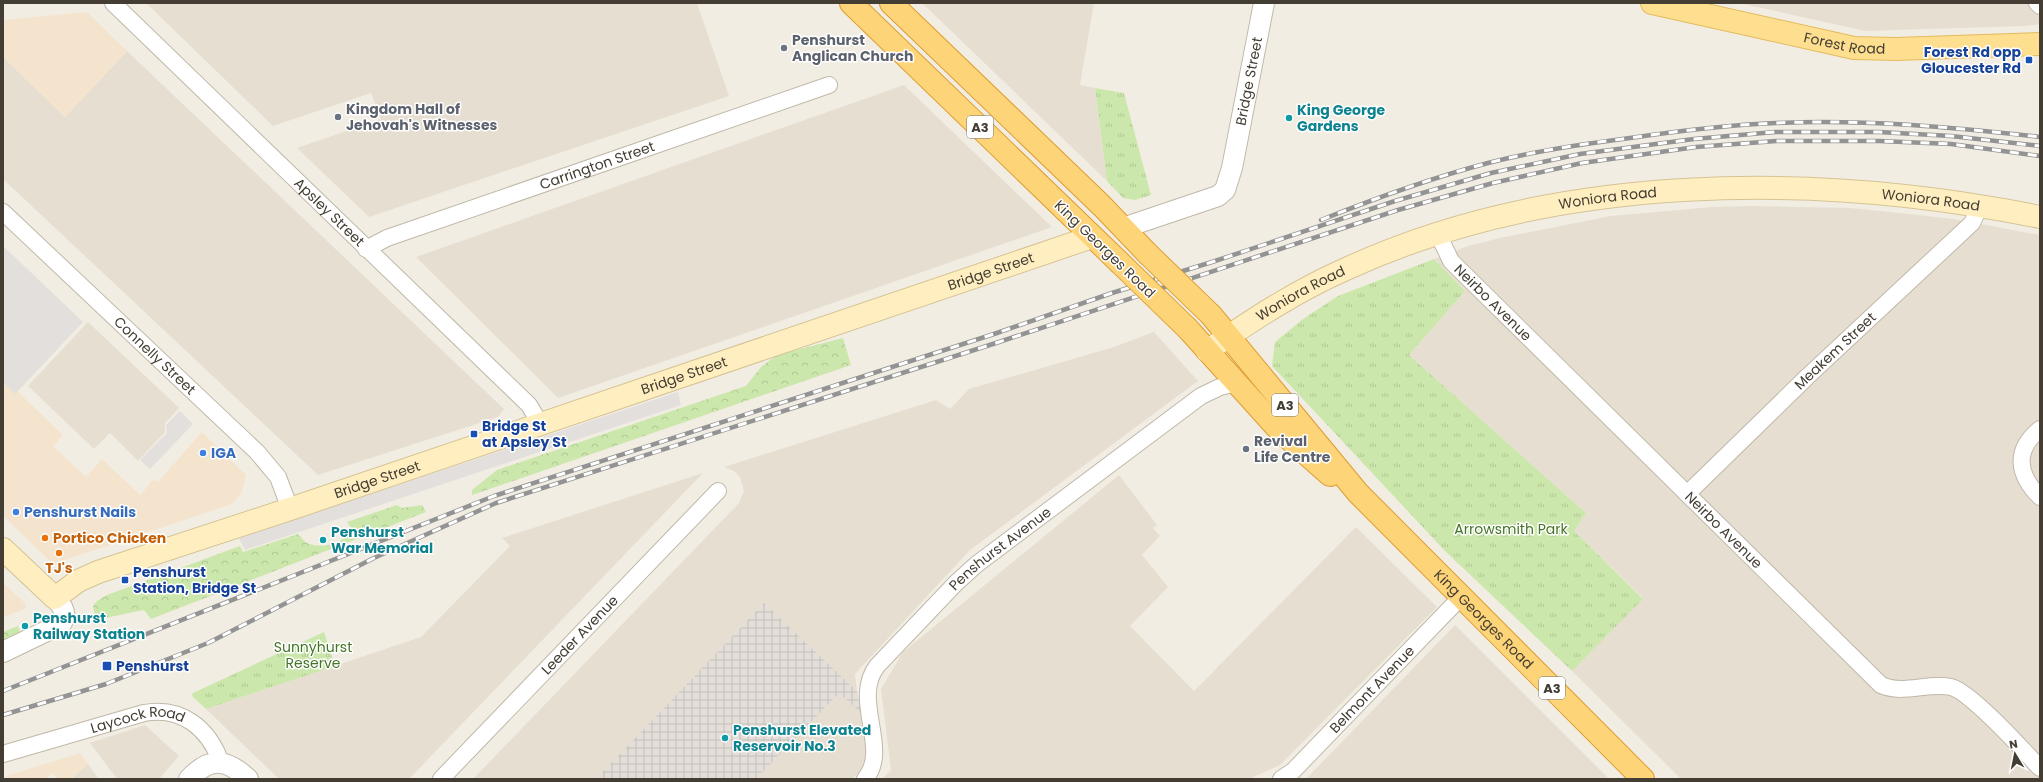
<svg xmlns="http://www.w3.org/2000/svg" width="2043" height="782" font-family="Poppins,sans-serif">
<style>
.residential{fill:#e6dfd1}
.commercial{fill:#f5e4cd}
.industrial{fill:url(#industrial-grid)}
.forest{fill:url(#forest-crowns)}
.park{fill:url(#park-tufts)}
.parking{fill:#e2dfdc}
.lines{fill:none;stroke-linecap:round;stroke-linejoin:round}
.minor-casing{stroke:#c0b8a9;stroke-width:18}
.tertiary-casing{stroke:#c0b8a9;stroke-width:22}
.secondary-casing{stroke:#d5c394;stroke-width:24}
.primary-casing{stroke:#e3bb5f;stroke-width:24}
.trunk-casing{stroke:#dd9d31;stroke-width:24}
.minor{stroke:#fff;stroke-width:16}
.tertiary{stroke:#fff;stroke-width:20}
.secondary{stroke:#ffefc0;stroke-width:22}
.primary{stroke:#fede8f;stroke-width:22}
.trunk{stroke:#fed478;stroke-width:22}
.rail-casing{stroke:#939393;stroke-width:4.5}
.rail{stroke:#fff;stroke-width:3;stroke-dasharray:9;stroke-linecap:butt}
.trunk-bridge-casing{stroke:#dd9d31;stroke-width:24;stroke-linecap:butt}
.trunk-bridge{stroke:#fed478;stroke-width:22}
.worship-dot{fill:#6b7280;stroke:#fff;stroke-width:1.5}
.transit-dot{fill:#1a4fb4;stroke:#fff;stroke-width:1.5}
.culture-dot{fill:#0f9aa8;stroke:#fff;stroke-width:1.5}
.shop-dot{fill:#3f7fe0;stroke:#fff;stroke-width:1.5}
.food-dot{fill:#e8710a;stroke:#fff;stroke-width:1.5}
.labels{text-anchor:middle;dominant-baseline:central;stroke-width:3;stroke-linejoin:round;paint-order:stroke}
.shield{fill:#fff;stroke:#7b7770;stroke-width:1}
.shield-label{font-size:13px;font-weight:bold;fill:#433d33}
.worship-label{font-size:14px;font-weight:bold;fill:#5b616d;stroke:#fff;text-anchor:start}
.street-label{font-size:14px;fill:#433d33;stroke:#fff}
.transit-label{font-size:14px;font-weight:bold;fill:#164399;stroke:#fff;text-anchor:start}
.culture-label{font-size:14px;font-weight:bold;fill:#0d838f;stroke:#fff;text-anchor:start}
.shop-label{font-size:14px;font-weight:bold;fill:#366cbe;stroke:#fff;text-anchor:start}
.park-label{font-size:14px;fill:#457527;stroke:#fff}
.food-label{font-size:14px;font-weight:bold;fill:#c56008;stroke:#fff;text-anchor:start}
</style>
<defs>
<pattern id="industrial-grid" width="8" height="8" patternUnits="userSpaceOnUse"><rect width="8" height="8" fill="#e3ded8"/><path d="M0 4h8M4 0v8" fill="none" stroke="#c4bfba"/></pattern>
<pattern id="forest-crowns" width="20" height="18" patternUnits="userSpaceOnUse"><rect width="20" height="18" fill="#cce7ab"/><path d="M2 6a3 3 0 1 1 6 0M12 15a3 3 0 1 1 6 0" fill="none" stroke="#b0c794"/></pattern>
<pattern id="park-tufts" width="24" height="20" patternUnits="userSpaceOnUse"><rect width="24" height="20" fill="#cce7ab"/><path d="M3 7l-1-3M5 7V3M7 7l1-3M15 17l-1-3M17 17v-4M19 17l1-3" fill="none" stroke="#b0c794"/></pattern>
</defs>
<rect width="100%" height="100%" fill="#f2ede3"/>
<g class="residential">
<polygon points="157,3 697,3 729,96 369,217 297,148 381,119 371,93 273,126 147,4"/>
<polygon points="922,3 1094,3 1080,85 1095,88 1107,181"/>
<polygon points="1739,3 2040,3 2040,24 2026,26 1865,31"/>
<polygon points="127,51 504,409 498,417 318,475 3,179 3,57 65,117"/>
<polygon points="904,85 1052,227 558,398 416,257"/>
<polygon points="1751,206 1850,208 1900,213 1954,219 2040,235 2040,779 1681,779 1572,671 1643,598 1574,531 1586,513 1409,355 1465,291 1434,259 1468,246 1500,238 1611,216 1712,207"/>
<polygon points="88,322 179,408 165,423 165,432 138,461 110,433 94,449 28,386"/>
<polygon points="1154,332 1198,381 970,550 855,674 857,691 764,603 596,779 473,779 739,503 744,491 740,477 734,471 724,467 936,400 950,409 969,389 1114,347"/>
<polygon points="703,473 409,779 279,779 206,709 421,637 510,546 502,538"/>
<polygon points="1119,475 1157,525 1153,528 1160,536 1142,555 1168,587 1130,626 1194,691 1356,527 1437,607 1280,765 1249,779 882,779 891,770 881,689 903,652"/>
<polygon points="1455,625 1609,779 1306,779"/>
<polygon points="839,692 861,713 868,763 852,779 756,779"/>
<polygon points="145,725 179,756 159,779 117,779 90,743"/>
<polygon points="88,764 99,779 71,779"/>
</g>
<g class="commercial">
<polygon points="87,12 127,51 65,117 3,57 3,20"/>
<polygon points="3,382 15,393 17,391 63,435 53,446 86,477 102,459 140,495 154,479 158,482 202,432 246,475 242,492 232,504 56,563 50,561 3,516"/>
<polygon points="3,583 26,604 25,609 3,617"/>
<polygon points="80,753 88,764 71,779 58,779 53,773 45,779 3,779 9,775"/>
</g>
<polygon class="industrial" points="764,603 857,691 861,713 839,693 756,779 596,779"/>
<g class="forest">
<polygon points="843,338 851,365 472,495 472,490 497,470 746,386 761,367 777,355"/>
<path d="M397 505 402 508 422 505 426 512 151 619 144 610 100 619 95 617 93 606 97 601 107 595 240 546 243 552 298 534C302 537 303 541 307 543 323 550 342 543 353 531L347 522Z"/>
<polygon points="18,626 21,634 3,640 3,632"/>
</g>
<g class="park">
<polygon points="1095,88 1124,93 1151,195 1135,200 1123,198 1107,181"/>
<polygon points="1434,259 1465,291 1409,355 1586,513 1574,531 1643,599 1572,671 1446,552 1272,366 1275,342 1303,319 1338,296"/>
<polygon points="324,632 335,666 206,709 192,696 193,693"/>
</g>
<g class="parking">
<polygon points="3,246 83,322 15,394 3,382"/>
<polygon points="678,392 681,405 245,550 239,538"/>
<polygon points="180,411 193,424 150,469 140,460 167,433 166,425"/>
</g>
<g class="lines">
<g class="minor-casing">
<g id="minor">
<path id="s1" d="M113 3 529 405 541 425"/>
<polyline points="2037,3 2040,6"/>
<path id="s2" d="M3 212 257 452 278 477 290 509"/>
<path id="s3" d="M1438 234 1451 261 1461 271 1881 685C1903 695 1928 682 1951 687 1971 692 2023 750 2040 768"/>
<path id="s4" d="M366 249 387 238 829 85"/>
<path d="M2040 429C2013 451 2018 475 2040 497"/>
<path id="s5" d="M1687 494 1808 376 1972 223 1980 206"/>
<path id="s6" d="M3 754 144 713C181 706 209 728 221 763"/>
<path id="s7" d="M441 779 718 491"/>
<path id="s8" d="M865 779C891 749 851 700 877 666L956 583 977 564 1201 396 1220 387 1237 383"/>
<path id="s9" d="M1281 779 1293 771 1461 597"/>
</g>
</g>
<g class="tertiary-casing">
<g id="tertiary">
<path id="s10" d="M1123 228 1218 196 1225 190 1232 168 1264 3"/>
<path d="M3 652 61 624C68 614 62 605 55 598"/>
<path d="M189 779C210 757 226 758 248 779"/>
</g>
</g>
<g class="secondary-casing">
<g id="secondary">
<path id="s11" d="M1207 351C1252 320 1296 291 1346 269 1556 172 1817 172 2040 217"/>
<path id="s12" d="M3 549 55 598 78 581 98 572 290 509 1092 237"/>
</g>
</g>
<g class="primary-casing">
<g id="primary">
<path id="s13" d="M1652 3 1854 48 1896 49 2040 44"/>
</g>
</g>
<g class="trunk-casing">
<g id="trunk">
<polyline points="851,3 1119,262"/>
<polyline points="891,3 1102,206 1148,254"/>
<path id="s14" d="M1211 315 1358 493 1643 779"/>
<polyline points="1188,329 1278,429 1330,475"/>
</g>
</g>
<use href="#minor" class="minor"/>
<use href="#tertiary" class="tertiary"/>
<use href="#secondary" class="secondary"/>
<use href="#primary" class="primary"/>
<use href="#trunk" class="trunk"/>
<g class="rail-casing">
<g id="rail">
<path d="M1321 220C1376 198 1431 178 1488 163 1535 151 1582 144 1630 138 1678 131 1727 125 1776 123 1864 119 1952 127 2040 137"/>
<polyline points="3,691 494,496 994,334 1112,293 1212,262 1395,201 1491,173 1580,154 1694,139 1775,132 1879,132 1951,136 2040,146"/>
<polyline points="3,715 106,684 208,643 374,558 496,503 996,343 1398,210 1493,183 1582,163 1696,147 1776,141 1879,141 1951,144 2040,156"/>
</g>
</g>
<use href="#rail" class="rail"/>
<g class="trunk-bridge-casing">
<g id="trunk-bridge">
<polyline points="1148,254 1211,315"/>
<polyline points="1119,262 1188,329"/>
</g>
</g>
<use href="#trunk-bridge" class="trunk-bridge"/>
</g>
<g class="worship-dot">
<circle cx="784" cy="48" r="4"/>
<circle cx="338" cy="117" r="4"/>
<circle cx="1246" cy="449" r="4"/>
</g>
<g class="transit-dot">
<rect x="2025" y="56" width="8" height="8" rx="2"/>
<rect x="470" y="430" width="8" height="8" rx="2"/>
<rect x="121" y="576" width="8" height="8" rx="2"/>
<rect x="102" y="661" width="10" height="10" rx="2"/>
</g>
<g class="culture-dot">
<circle cx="1289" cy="118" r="4"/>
<circle cx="323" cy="540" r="4"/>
<circle cx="25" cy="626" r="4"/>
<circle cx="725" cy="738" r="4"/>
</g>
<g class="shop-dot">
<circle cx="203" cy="453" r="4"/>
<circle cx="16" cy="512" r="4"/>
</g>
<g class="food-dot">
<circle cx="45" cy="538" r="4"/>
<circle cx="59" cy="553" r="4"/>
</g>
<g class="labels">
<g class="shield">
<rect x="967" y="116" width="26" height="22" rx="3"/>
<rect x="1272" y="394" width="26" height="22" rx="3"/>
<rect x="1539" y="677" width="26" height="22" rx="3"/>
</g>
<g class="shield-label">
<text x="980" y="127">A3</text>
<text x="1285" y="405">A3</text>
<text x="1552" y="688">A3</text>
</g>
<g class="worship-label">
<text x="792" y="40">Penshurst<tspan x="792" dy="16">Anglican Church</tspan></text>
<text x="346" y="109">Kingdom Hall of<tspan x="346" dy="16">Jehovah's Witnesses</tspan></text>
<text x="1254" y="441">Revival<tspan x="1254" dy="16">Life Centre</tspan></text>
</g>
<g class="street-label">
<text stroke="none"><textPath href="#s13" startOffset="197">Forest Road</textPath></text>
<text stroke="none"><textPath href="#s10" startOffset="221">Bridge Street</textPath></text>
<text stroke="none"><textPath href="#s4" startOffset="246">Carrington Street</textPath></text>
<text stroke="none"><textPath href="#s11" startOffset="434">Woniora Road</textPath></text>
<text stroke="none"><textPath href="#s11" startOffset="758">Woniora Road</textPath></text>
<text stroke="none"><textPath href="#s1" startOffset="301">Apsley Street</textPath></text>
<text transform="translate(1105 249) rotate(44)">King Georges Road</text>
<text stroke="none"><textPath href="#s12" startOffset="1064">Bridge Street</textPath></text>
<text stroke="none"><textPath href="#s11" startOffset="110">Woniora Road</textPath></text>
<text stroke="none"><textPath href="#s3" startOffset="89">Neirbo Avenue</textPath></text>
<text stroke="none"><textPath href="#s5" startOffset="206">Meakem Street</textPath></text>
<text stroke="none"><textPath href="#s2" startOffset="209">Connelly Street</textPath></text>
<text stroke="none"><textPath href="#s12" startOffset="740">Bridge Street</textPath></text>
<text stroke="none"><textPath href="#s12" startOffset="416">Bridge Street</textPath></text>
<text stroke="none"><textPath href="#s3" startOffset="413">Neirbo Avenue</textPath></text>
<text stroke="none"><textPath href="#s8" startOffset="288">Penshurst Avenue</textPath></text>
<text stroke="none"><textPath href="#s14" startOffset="409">King Georges Road</textPath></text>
<text stroke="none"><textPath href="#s7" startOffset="200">Leeder Avenue</textPath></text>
<text stroke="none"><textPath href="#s9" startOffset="128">Belmont Avenue</textPath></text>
<text stroke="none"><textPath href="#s6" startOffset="140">Laycock Road</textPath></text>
</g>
<g class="transit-label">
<text x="2021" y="52" text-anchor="end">Forest Rd opp<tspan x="2021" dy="16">Gloucester Rd</tspan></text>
<text x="482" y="426">Bridge St<tspan x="482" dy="16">at Apsley St</tspan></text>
<text x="133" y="572">Penshurst<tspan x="133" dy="16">Station, Bridge St</tspan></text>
<text x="116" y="666">Penshurst</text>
</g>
<g class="culture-label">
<text x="1297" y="110">King George<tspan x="1297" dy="16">Gardens</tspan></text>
<text x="331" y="532">Penshurst<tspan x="331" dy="16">War Memorial</tspan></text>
<text x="33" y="618">Penshurst<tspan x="33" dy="16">Railway Station</tspan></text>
<text x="733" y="730">Penshurst Elevated<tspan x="733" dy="16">Reservoir No.3</tspan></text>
</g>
<g class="shop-label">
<text x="211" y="453">IGA</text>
<text x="24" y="512">Penshurst Nails</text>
</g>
<g class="park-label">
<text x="1511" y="529">Arrowsmith Park</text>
<text x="313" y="647">Sunnyhurst<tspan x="313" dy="16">Reserve</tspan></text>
</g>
<g class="food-label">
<text x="53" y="538">Portico Chicken</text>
<text x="59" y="568" text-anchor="middle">TJ's</text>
</g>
</g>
<rect width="2043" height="782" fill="none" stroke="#433d33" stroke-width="8"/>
<g transform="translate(2015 754) rotate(350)" stroke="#ffffff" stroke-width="3" paint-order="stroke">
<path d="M0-3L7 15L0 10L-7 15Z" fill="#433d33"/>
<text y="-6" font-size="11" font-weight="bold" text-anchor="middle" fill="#433d33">N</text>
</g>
</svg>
